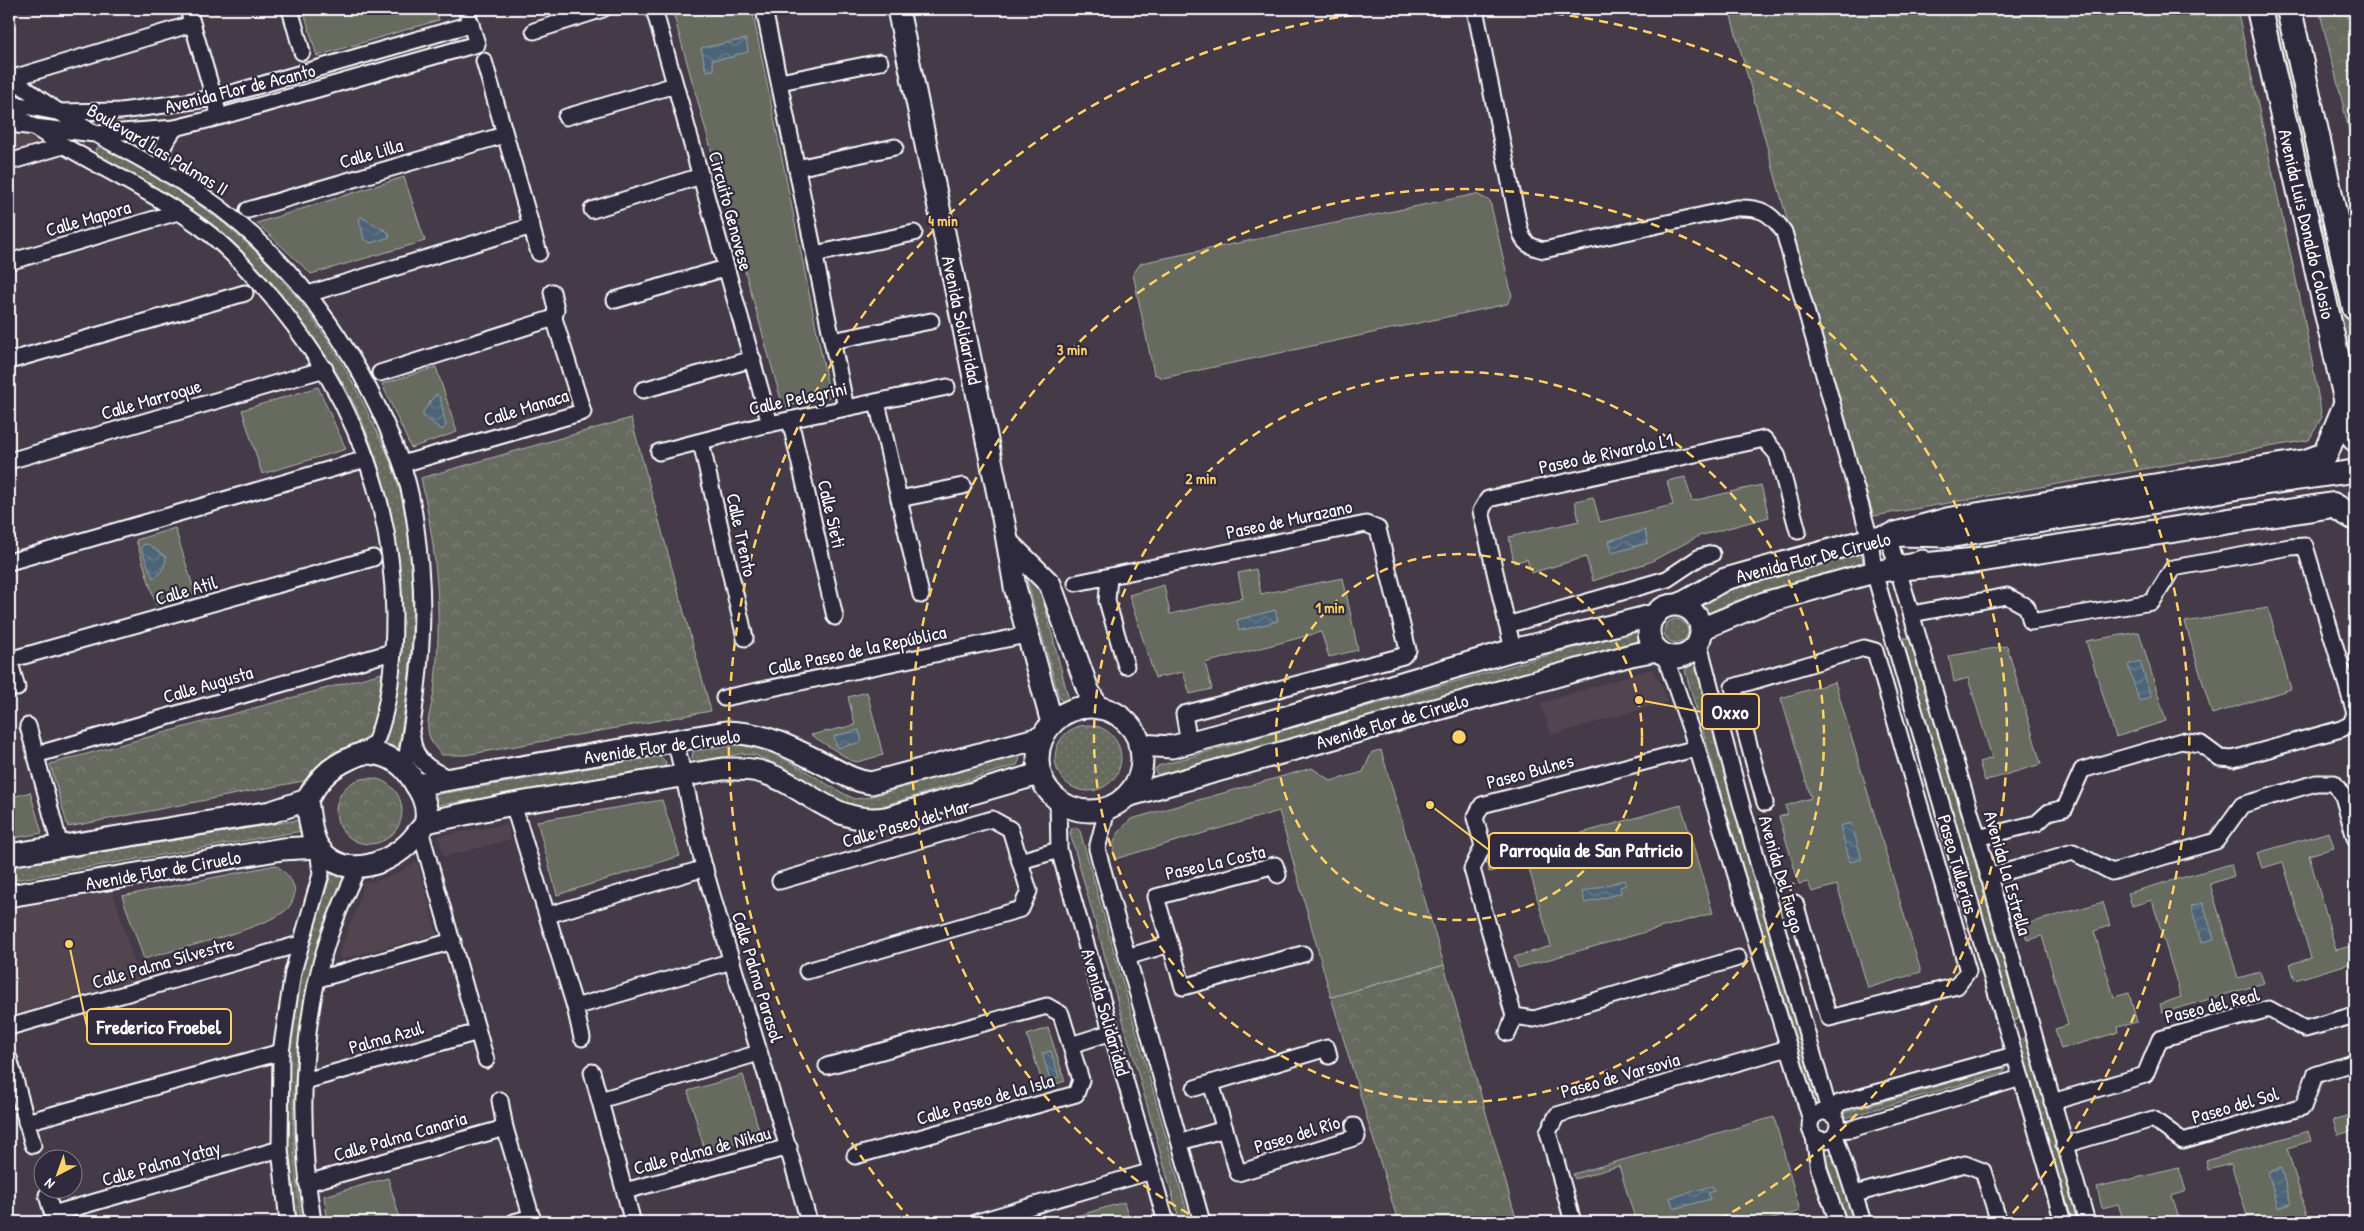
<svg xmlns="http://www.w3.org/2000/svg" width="2364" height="1231" font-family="'Patrick Hand',sans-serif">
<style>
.built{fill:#524550}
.grass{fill:url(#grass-dots);stroke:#b2b5ae}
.forest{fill:url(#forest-crowns);stroke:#b2b5ae}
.green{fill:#666b5e;stroke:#b2b5ae}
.water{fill:url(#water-waves);stroke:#94a2ad}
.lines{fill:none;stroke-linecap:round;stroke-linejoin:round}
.minor-casing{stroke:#fff;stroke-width:19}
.secondary-casing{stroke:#fff;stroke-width:25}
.primary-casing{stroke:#fff;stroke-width:28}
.minor{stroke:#2f2a3d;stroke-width:15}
.secondary{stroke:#2f2a3d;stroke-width:21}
.primary{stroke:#2f2a3d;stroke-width:24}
.ring{fill:none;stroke:#ffd166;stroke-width:2.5;stroke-dasharray:9 6}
.labels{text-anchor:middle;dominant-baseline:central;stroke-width:4.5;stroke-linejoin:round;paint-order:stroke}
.street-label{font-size:19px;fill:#fff;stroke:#2f2a3d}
.centre{fill:#ffd166;stroke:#2f2a3d;stroke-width:2.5}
.ring-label{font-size:15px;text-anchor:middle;font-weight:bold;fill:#ffd166;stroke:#2f2a3d;stroke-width:4.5;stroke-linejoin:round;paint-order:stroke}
.leader{fill:none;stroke:#ffd166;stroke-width:2}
.callout-dot{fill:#ffd166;stroke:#2f2a3d;stroke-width:2}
.callout{fill:#2f2a3d;stroke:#ffd166;stroke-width:2}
.callout-label{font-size:20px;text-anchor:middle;font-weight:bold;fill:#fff}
</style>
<defs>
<pattern id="grass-dots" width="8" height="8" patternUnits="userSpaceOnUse" patternTransform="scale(1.25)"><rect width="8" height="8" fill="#666b5e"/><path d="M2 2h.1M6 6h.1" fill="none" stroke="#7d8176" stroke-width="1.8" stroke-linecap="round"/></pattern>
<pattern id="forest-crowns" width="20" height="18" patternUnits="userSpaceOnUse" patternTransform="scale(1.25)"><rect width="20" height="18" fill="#666b5e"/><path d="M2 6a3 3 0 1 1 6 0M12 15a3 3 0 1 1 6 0" fill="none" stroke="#7d8176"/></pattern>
<pattern id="water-waves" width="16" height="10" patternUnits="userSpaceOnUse" patternTransform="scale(1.25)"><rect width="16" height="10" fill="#4d6477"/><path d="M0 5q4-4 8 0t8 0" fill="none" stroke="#687b8b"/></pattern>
</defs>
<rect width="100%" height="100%" fill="#443a48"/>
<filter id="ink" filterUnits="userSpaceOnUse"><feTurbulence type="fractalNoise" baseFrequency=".02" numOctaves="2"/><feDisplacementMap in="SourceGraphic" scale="10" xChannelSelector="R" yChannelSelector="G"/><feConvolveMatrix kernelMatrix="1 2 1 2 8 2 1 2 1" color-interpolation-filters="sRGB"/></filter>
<g filter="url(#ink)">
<g class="built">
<polygon points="9,132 25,134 40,144 9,153"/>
<polygon points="1651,669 1660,681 1667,702 1551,735 1540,703"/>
<polygon points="507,824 511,839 444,857 438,836"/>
<polygon points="417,861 437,934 341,959 338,954 357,908 364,882 379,880 398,873"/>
<polygon points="113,892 139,979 10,1015 9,909"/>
</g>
<g class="grass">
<polygon points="2268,9 2278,9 2323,198 2318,203 2312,195"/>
<path d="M103 146C144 169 184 192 221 221 288 274 338 346 373 424 383 444 393 465 399 487 420 567 414 672 397 752L385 747C393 710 399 673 402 635 406 559 385 462 349 394 332 362 310 332 287 304 265 277 242 249 214 228 178 201 137 180 98 157L95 149Z"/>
<polygon points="2320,213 2326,215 2344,293 2339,295 2332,290 2316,219"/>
<polygon points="2341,307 2347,309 2355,347 2355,395 2337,313"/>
<polygon points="1852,554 1861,554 1863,560 1859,566 1735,601 1704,615 1699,609 1702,603 1729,590"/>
<polygon points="1031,579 1040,592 1045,607 1069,700 1063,702 1059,697 1027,580"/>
<circle cx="1676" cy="631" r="12"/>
<polygon points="1644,628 1648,635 1645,639 1161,775 1156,773 1155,769 1158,766"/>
<polygon points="1905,637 1911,640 2019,1016 2016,1021 2011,1018 1903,642"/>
<polygon points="1690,663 1697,672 1817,1091 1814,1095 1809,1090 1685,671"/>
<circle cx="1088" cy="758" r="33"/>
<path d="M737 745C780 747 817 782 855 799L870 797 1015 754 1020 759 1017 765 869 810 835 803 769 761 755 755 740 754 696 762 692 758 693 751Z"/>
<polygon points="660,756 666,762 665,767 660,770 440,805 435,805 431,797 434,795"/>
<polygon points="298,820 303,824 302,831 9,881 9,867"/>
<polygon points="1076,827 1080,831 1190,1222 1180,1222 1070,833 1072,828"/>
<path d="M340 872 344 881C337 898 328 915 322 933 293 1025 286 1128 302 1222H296C283 1142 284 1060 300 981 307 945 320 910 331 875Z"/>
<polygon points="2022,1038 2026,1041 2079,1222 2071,1222 2019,1043"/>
<polygon points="2001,1068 2006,1069 2004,1072 1845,1118 1842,1116 1843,1113"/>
<polygon points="1835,1152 1855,1222 1844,1222 1825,1155"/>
</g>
<g class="forest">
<polygon points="1729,9 2237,9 2302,307 2322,417 2309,440 1874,516 1839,407"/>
<path d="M2319 9H2355V159C2345 109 2331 59 2319 9Z"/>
<path d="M631 418 711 711 466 755H442C419 732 430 719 434 691 443 616 437 552 421 478Z"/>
<polygon points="382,673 377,710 371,735 362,742 333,752 308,780 68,827 50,764"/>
<circle cx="369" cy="811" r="33"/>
<polygon points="1444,965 1517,1222 1398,1222 1331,997"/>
</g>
<g class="green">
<polygon points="303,9 445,9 446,10 437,13 439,20 317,56"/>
<polygon points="672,9 752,9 830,397 783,407"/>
<polygon points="404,177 425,241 311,274 257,223"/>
<polygon points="1476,194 1490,201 1512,296 1507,304 1163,378 1154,374 1133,274 1141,263"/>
<polygon points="436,367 457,432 411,448 382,384"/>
<polygon points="318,387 346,449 262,474 242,410"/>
<polygon points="1685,477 1692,501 1761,485 1769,517 1699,536 1650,562 1593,581 1586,557 1531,573 1527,559 1514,563 1509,537 1579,521 1575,501 1593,497 1600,522 1673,505 1667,481"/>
<polygon points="175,528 195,593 156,605 136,540"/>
<polygon points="1256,569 1261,594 1343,578 1358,650 1329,657 1321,632 1205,663 1212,689 1190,694 1183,672 1155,678 1129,595 1164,585 1170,614 1243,598 1238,573"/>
<polygon points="2268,608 2291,689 2212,714 2185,622"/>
<polygon points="2139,632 2166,721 2116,737 2086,641"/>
<polygon points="2007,646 2041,764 1985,781 1979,762 1992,758 1968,678 1954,682 1949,656"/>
<polygon points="1835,682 1921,972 1868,988 1837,885 1812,892 1808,882 1799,884 1779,817 1788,814 1785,806 1811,798 1781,698"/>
<polygon points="867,692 883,755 857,762 850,760 811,735 855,725 848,697"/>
<path d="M1381 750 1444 965 1331 997 1279 811 1115 859C1109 841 1119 831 1131 819L1312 768 1331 781 1363 772 1372 752Z"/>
<polygon points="30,792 42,833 9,839 9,798"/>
<polygon points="662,800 680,856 557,895 537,821"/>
<polygon points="1681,805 1713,913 1518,968 1514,957 1551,946 1527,862 1489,872 1486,860"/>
<polygon points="2329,832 2334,848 2309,855 2336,950 2355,945 2355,962 2295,980 2290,964 2311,958 2283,862 2262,868 2257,853"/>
<polygon points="2231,864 2234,876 2210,884 2238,978 2260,972 2264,983 2162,1013 2160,1004 2181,997 2152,900 2132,906 2128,893"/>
<path d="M276 865C290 876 302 889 289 907 274 927 172 950 144 959L122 896Z"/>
<polygon points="2103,902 2110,926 2094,931 2114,997 2129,993 2137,1022 2118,1027 2119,1032 2061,1049 2055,1029 2068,1025 2042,936 2027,940 2023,925"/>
<polygon points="1048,1028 1065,1081 1044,1088 1027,1035"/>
<polygon points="743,1075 761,1137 705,1152 688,1091"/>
<polygon points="2355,1114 2355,1130 2338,1135 2333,1120"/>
<polygon points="1774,1117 1800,1211 1764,1222 1636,1222 1619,1166 1575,1179 1573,1174"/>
<polygon points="2308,1131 2311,1141 2287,1148 2309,1222 2249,1222 2231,1164 2208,1170 2206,1161"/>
<polygon points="2179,1168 2186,1191 2172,1196 2180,1222 2124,1222 2118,1204 2102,1208 2097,1187"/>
<polygon points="388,1178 401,1222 328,1222 324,1196"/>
<polygon points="1124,1202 1130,1222 1061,1222 1060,1221"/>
</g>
<g class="water">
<polygon points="746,39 748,52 734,55 734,57 712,60 714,70 706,71 701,48"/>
<polygon points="361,217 388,232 390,237 371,243 364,239 359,219"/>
<polygon points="436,394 440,397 446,426 442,430 423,416 423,412"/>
<polygon points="1645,530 1648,543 1612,553 1609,541"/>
<path d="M148 544 166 557C166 565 160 576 153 578L141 548 143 545Z"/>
<polygon points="1275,610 1278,621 1239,631 1237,620"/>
<polygon points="2140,661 2151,697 2139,701 2128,665"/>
<polygon points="859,730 862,742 837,748 834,736"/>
<polygon points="1851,823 1862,859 1850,862 1840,826"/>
<polygon points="1624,880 1626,885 1620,887 1621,893 1585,903 1582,892"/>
<polygon points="2203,903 2214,939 2201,942 2191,906"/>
<polygon points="1051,1051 1059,1077 1050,1079 1042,1053"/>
<polygon points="2281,1168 2291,1204 2278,1208 2268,1172"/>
<polygon points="1712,1186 1714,1191 1708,1193 1710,1199 1674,1209 1670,1198"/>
</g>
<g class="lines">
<g class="minor-casing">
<g id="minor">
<polyline points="188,9 217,108"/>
<polyline points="290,9 302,52"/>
<polyline points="654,9 770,424"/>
<polyline points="764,9 846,408"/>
<path d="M1475 9 1518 222C1522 241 1525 246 1544 250L1736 208C1761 207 1770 212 1784 232L1870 539 1874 572 2063 1222"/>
<polyline points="534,31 603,9"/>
<polyline points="484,61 539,253"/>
<path d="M9 75C72 130 153 158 220 208 304 272 365 364 401 462 413 494 417 532 420 566 426 633 417 700 405 766"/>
<polyline points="13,78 192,24"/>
<polyline points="780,82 880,62"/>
<polyline points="9,103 56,112 121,111 215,98 471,24"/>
<path d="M9 110C72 157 151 187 211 235 234 254 255 277 274 300 350 392 393 496 394 616 394 655 391 701 377 738 375 744 368 748 363 753"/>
<polyline points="566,117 675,85"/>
<polyline points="9,124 95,134 175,128 219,117 477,44 466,9"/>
<polyline points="9,162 63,146"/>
<polyline points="797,168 895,147"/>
<path d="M165 173C159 150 161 147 175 128"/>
<polyline points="248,210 504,135"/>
<polyline points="592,210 701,176"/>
<polyline points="815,254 914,233"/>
<polyline points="9,262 178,212"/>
<polyline points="308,294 532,226"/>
<polyline points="615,300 726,268"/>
<polyline points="832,341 931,321"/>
<polyline points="9,361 245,293"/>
<polyline points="380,373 554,318"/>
<polyline points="643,390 753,359"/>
<polyline points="877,402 921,595"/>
<polyline points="790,420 835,617"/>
<polyline points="701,442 745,638"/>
<polyline points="659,452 760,426 947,387"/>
<polyline points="9,461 325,369"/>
<polyline points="402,464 583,412 554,318 556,309 552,292"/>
<polyline points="899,499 963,486"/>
<polyline points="1888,536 1978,838 2087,1222"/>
<polyline points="9,562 366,459"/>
<polyline points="1109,577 1107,601 1126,666"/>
<polyline points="1076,583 1366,524 1378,529 1408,650 1403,656 1184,714 1189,743"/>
<polyline points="1912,614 2007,596 2027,607 2031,622 2152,602 2173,568 2290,547 2305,546 2355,713 2351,724 2341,729 2233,759 2220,758 2201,744 2181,741 2082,770 2065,808 2049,812 2037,823 1978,838"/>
<polyline points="1507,625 1667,579 1700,557 1712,554"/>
<polyline points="1699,644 1741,803 1830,1114"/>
<polyline points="1513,650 1481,511 1488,499 1764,439 1777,454 1798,531"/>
<polyline points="1665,656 1697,748 1811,1120"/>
<polyline points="9,659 17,688"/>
<polyline points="9,660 373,558"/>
<polyline points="724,698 1026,635"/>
<polyline points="28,726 60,846"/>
<path d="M412 737C414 761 430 770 451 779"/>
<path d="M675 741C687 784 693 828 705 870 738 988 777 1104 809 1222"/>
<polyline points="1697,748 1482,805 1475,818 1483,846 1472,869 1514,1016 1534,1019 1738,958"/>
<polyline points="35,755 392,652"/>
<polyline points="1058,801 1059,850 1166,1222"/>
<polyline points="1765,803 1733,687 1864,648 1875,651 1968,971 1957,986 1829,1018 1795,903"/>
<polyline points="513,804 575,1007 582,1038"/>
<polyline points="1107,810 1097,849 1202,1222"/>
<polyline points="420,830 486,1060"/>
<polyline points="1020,861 1059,850"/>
<polyline points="1278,875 1275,865 1156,897 1183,987 1303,954"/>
<polyline points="1988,877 2073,852 2112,872 2216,841 2242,805 2316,783 2334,783 2343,796 2355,838"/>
<polyline points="780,881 992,819 1010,829 1029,891 1021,909 807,971"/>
<polyline points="548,915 705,868"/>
<polyline points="1127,957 1170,944"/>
<polyline points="318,979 453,941"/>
<polyline points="575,1007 732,961"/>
<polyline points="9,1027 300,944"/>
<polyline points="1508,1033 1514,1016"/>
<polyline points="1071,1045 1112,1032"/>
<polyline points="1329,1056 1327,1048 1211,1083 1238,1173 1357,1137 1354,1126"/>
<polyline points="9,1058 33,1145"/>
<polyline points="827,1066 1047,1006 1061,1014 1081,1080 1076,1094 855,1156"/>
<polyline points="592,1072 632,1219"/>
<polyline points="305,1081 478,1032"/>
<polyline points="1195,1088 1211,1083"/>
<polyline points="500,1100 505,1128 533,1222"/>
<polyline points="600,1100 759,1053"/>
<polyline points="2052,1102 2145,1075 2160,1039 2269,1009 2305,1029 2355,1015"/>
<circle cx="1824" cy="1126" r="14"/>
<polyline points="1832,1114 1839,1103 2014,1055"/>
<polyline points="26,1122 281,1052"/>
<polyline points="1837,1130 1851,1129 2021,1078"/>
<polyline points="1835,1135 1863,1222"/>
<polyline points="1814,1137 1819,1169 1838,1222"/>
<polyline points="1180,1142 1225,1129"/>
<polyline points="2064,1145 2153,1119 2183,1141 2303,1107 2315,1075 2355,1062"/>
<polyline points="307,1183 505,1128"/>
<polyline points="625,1191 789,1147"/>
<polyline points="1855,1194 1965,1164 1983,1171 1999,1222"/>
<polyline points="47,1195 55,1222"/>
<polyline points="53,1214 280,1149"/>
<polyline points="288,1222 280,1149 281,1052 293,972 321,874 318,847"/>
<path d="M313 1222C299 1134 299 1026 328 940 336 915 347 891 358 867"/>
<polyline points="514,1222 532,1217"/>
<polyline points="977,1222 1152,1171"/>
<polyline points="1573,1222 1548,1132 1557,1115 1788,1048"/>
</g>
</g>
<g class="secondary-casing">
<g id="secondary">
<polyline points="898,9 1005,528 1015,587 1052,723"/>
<polyline points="1008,543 1050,584 1088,690 1098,708"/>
<polyline points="1679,605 1725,579 1870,539 1894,535 1954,536 2270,483 2355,471"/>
<circle cx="1675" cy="631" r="26"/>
<polyline points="1701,629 1764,603 1874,572 1907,567 1922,561"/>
<circle cx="1090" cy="759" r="52"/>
<polyline points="1139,745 1172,747 1286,717 1513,650 1655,615"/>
<path d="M363 753C386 753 402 761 413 780 421 792 428 804 426 819 426 825 420 830 416 835 395 863 344 883 319 848 311 838 309 813 307 800 322 773 334 764 363 753Z"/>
<path d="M416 785 726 732C765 733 790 747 824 764 840 772 853 781 871 783L1043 737"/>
<polyline points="1127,796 1631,655 1657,650"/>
<path d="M426 822 513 804 723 769C734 769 747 768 758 771 805 783 831 826 886 818L1039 774"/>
<polyline points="9,855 271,812 307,800"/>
<polyline points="9,896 282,849 318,847"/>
</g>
</g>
<g class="primary-casing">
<g id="primary">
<polyline points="2259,9 2355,439"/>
<polyline points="2289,9 2355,308"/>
<polyline points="1894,535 1949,520 2306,462 2325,455 2347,402"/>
<polyline points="1907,567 1971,561 2333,505 2355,518"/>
</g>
</g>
<use href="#minor" class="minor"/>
<use href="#secondary" class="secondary"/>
<use href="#primary" class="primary"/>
</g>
</g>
<g class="ring">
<circle cx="1459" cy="737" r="183"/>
<circle cx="1459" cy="737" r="365"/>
<path d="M1202 1221A548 548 0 1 1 1716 1221"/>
<path d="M912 1221A730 730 0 0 1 1408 9M1510 9A730 730 0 0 1 2006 1221"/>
</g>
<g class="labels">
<g class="street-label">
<text transform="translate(240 88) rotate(-14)">Avenida Flor de Acanto</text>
<text transform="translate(158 149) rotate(31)">Boulevard Las Palmas II</text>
<text transform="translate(371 153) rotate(-16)">Calle Lilla</text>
<text transform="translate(731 211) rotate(75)">Circuito Genovese</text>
<text transform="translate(88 218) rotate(-16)">Calle Mapora</text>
<text transform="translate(2307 224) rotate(77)">Avenida Luis Donaldo Colosio</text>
<text transform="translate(962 320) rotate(78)">Avenida Solidaridad</text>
<text transform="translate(798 398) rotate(-12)">Calle Pelegrini</text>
<text transform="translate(151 399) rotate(-16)">Calle Marroque</text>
<text transform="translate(526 407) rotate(-17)">Calle Manaca</text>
<text transform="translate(1606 453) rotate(-12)">Paseo de Rivarolo L1</text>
<text transform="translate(832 514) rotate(77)">Calle Sieti</text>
<text transform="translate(1289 519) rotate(-12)">Paseo de Murazano</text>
<text transform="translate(742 535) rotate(78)">Calle Trento</text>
<text transform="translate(1813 557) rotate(-14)">Avenida Flor De Ciruelo</text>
<text transform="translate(186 590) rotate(-16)">Calle Atil</text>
<text transform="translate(857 650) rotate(-12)">Calle Paseo de la República</text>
<text transform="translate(208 684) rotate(-16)">Calle Augusta</text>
<text transform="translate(1392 721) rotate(-16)">Avenide Flor de Ciruelo</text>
<text transform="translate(662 746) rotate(-8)">Avenide Flor de Ciruelo</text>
<text transform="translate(1530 771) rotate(-15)">Paseo Bulnes</text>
<text transform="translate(906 823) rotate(-16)">Calle Paseo del Mar</text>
<text transform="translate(1215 862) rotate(-13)">Paseo La Costa</text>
<text transform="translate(1958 864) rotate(74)">Paseo Tullerías</text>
<text transform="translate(163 870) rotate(-10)">Avenide Flor de Ciruelo</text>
<text transform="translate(2008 873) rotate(74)">Avenida La Estrella</text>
<text transform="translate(1782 874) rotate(74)">Avenida Del Fuego</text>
<text transform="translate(163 962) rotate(-16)">Calle Palma Silvestre</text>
<text transform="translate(758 977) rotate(73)">Calle Palma Parasol</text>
<text transform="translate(2212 1005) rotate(-14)">Paseo del Real</text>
<text transform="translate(1106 1012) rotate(74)">Avenida Solidaridad</text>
<text transform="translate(386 1037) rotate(-16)">Palma Azul</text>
<text transform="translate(1620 1075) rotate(-16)">Paseo de Varsovia</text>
<text transform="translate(985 1099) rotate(-16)">Calle Paseo de la Isla</text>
<text transform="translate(2235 1105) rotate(-16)">Paseo del Sol</text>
<text transform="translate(1297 1134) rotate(-17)">Paseo del Río</text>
<text transform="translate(400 1136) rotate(-16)">Calle Palma Canaria</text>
<text transform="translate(702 1150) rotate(-15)">Calle Palma de Nikau</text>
<text transform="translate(161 1163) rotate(-16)">Calle Palma Yatay</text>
</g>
</g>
<circle cx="1459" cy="737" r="8" class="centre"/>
<g class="ring-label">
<text x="943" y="226">4 min</text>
<text x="1072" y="355">3 min</text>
<text x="1201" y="484">2 min</text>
<text x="1330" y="613">1 min</text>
</g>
<path class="leader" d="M1639 700L1702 712M1430 805L1489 850M69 944L87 1027"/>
<g class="callout-dot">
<circle cx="1639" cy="700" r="5"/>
<circle cx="1430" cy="805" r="5"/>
<circle cx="69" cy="944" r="5"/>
</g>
<g class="callout">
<rect x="1702" y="694" width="57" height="35" rx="5"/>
<rect x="1489" y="833" width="203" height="35" rx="5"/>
<rect x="87" y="1009" width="144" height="35" rx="5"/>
</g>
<g class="callout-label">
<text x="1730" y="719">Oxxo</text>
<text x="1591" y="857">Parroquia de San Patricio</text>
<text x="159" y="1034">Frederico Froebel</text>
</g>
<rect width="2364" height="1231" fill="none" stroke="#2f2a3d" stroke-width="30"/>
<rect x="15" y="15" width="2334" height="1201" fill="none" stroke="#fff" stroke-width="2" filter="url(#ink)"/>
<g transform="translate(58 1174) rotate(221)"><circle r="24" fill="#2f2a3d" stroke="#827f8b"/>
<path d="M0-4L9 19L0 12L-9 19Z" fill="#ffd166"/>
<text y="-8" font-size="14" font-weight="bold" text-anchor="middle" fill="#ffffff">N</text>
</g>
</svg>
